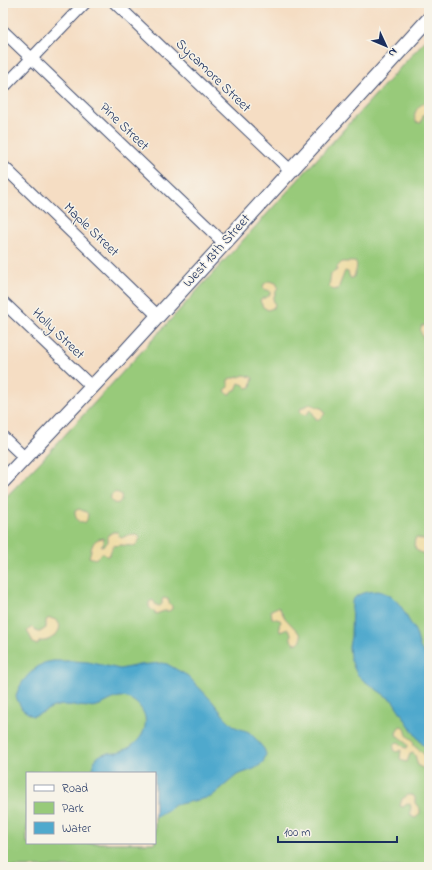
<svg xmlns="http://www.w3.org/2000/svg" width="432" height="870" font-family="'Indie Flower',sans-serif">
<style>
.green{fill:#98ca7a;stroke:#5a7c6c;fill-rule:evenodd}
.sand{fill:#eeda9e;stroke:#84847e}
.water{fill:#50a9cd;stroke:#366c96}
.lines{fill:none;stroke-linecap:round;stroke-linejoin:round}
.minor-casing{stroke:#3c496d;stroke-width:13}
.major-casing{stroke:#3c496d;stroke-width:16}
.minor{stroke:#fff;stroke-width:11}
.major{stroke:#fff;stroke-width:14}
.labels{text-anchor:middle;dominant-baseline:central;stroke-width:3;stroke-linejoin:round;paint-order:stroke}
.street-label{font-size:14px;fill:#1b2f5e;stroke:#f7f3e8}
</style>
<rect width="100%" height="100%" fill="#f7f3e8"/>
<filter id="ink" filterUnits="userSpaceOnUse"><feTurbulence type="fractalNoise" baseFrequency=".025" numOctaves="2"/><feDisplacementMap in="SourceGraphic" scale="8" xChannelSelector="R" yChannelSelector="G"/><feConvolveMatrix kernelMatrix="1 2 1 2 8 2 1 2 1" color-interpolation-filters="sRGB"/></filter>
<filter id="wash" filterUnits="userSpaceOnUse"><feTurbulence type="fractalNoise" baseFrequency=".012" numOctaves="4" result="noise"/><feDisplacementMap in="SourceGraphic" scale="16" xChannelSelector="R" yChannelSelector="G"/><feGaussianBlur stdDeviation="0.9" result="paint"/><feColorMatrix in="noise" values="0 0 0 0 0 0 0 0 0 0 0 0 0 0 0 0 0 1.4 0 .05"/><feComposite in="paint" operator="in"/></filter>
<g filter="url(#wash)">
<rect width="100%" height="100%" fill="#f5ddc3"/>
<path class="green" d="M429 36V867H3V500L41 461 165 326ZM27 773H155V843H27Z"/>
<g class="sand">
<path d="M429 101V115L425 114 423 116 421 123 416 122C411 113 420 103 429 101Z"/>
<path d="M342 262H356C358 266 355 275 353 278H350L348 272 345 271 338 289 333 290 329 286 331 274 337 270V267Z"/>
<path d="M269 281 276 283 278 287 273 299 275 305 273 308 268 310 263 307 260 301C262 297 268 299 270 294V291L264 289 263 287 264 284Z"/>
<path d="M422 325 429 327V342C423 339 418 332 422 325Z"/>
<path d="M245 375 251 377 253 378 251 387 247 388 244 385 239 383 236 390H234L230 394H227L225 390 229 387C228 383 226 381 231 378H235Z"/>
<path d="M310 404 323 409 325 413C323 417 320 420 316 419L311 410 309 411 307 415 302 414 300 411 301 408Z"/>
<circle cx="116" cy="498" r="5.5"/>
<path d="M79 509 86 512 88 514 87 520 84 523C77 523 75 517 75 511Z"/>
<path d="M113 532H118L119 536 121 538C128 536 133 531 140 537L138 543 134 546 121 545 113 546 109 556H106L103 553 95 559 89 557C92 549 91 539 103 538L104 542 101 546 105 545 108 542V535Z"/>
<polygon points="417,538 426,540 428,543 426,549 429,551 429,567 426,563 424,554 416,550 414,545 415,539"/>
<polygon points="163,598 168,599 169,603 172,606 172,609 169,611 164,611 156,614 149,607 149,602 153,600 156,605 160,606 162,604 162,600"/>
<path d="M278 607 280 609 285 618 301 635V640L298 643 294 644C290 640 291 638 291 633L288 629 280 632 279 625 281 622 280 620 272 618 271 610Z"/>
<path d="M50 618C71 623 53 643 40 641L37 645 33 643 30 636 27 631 32 627 37 632H40L46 628V620Z"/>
<path d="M400 726 404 727C408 734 404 735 413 740L414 746C421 752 429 756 428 766L425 769 418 766 415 755 413 753 410 754 407 762 403 761 400 759 401 750 397 752 394 750V745L397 742 400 743 405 748H407L408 746 404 740 396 735 397 730Z"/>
<path d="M408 795H412L415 797V803L420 809V813L416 818 412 817C410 813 410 812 411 807L410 804H407L403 807 400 806 402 799Z"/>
</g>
<g class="water">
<path d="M377 591C393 593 402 606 408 619 411 624 414 628 416 633 419 642 419 652 429 657V750L422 744 414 733 393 701 363 680 357 674 354 668 350 657 349 647 351 636 352 601C358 592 367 592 377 591Z"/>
<path d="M53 661H73L88 662 120 669 139 665 162 663 167 664 188 676 212 701 224 716 235 727 249 732 255 738 264 749 266 754 263 763 254 769 237 775 211 797 175 805 155 818V773H94C91 763 96 755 106 753 111 752 116 753 121 751 135 747 148 733 145 717 143 707 131 696 120 697 112 698 105 704 97 706 85 709 70 703 57 706 48 708 41 715 32 716L22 709 16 697C18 684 32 669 44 663 46 662 50 662 53 661Z"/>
</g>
</g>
<g filter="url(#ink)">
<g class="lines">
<g class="minor-casing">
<g id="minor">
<polyline points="115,3 290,170"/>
<polyline points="3,31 224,243"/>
<polyline points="3,88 85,3"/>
<polyline points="3,166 158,316"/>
<polyline points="3,302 92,387"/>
<polyline points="3,437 25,458"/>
</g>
</g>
<g class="major-casing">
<polyline id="major" points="3,481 126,351 429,19"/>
</g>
<use href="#minor" class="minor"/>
<use href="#major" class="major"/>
</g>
</g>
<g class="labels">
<g class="street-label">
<text transform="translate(213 76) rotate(44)">Sycamore Street</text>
<text transform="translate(124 127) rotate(44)">Pine Street</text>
<text transform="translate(91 230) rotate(44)">Maple Street</text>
<text transform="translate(217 251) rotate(-48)">West 13th Street</text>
<text transform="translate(58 334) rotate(44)">Holly Street</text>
</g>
</g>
<rect width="432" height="870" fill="none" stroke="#f7f3e8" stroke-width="16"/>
<rect x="26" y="772" width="130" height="72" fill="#f7f3e8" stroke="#9fa5b1"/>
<rect x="34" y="785" width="20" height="6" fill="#ffffff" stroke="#9fa5b1"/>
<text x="62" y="792" font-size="12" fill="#1b2f5e">Road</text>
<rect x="34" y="802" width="20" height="12" fill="#98ca7a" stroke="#9fa5b1"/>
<text x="62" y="812" font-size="12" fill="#1b2f5e">Park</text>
<rect x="34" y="822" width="20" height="12" fill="#50a9cd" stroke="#9fa5b1"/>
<text x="62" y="832" font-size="12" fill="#1b2f5e">Water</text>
<g transform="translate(386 46) rotate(134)" stroke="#f7f3e8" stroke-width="3" paint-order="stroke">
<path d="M0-3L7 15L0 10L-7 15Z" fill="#1b2f5e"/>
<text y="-6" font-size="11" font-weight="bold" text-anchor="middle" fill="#1b2f5e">N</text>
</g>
<path d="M278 836v6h119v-6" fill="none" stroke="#1b2f5e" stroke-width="2"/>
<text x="284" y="836" font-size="12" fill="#1b2f5e" stroke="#f7f3e8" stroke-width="3" paint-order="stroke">100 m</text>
</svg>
